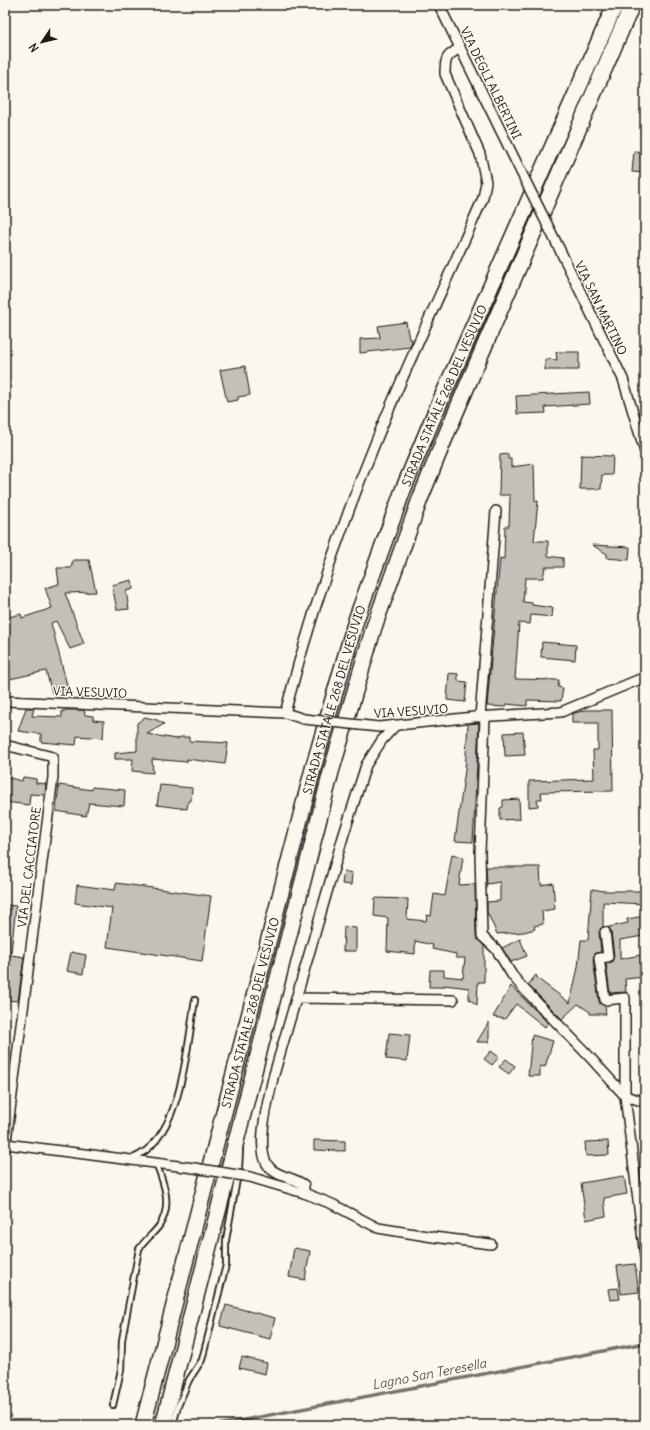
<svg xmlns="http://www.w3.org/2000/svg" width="650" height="1430" font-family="Delius,sans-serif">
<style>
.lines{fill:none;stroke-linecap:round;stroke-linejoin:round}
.stream{stroke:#74726e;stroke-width:3.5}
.building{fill:#c3c0b8;stroke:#1c1c1c}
.service-casing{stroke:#1c1c1c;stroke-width:8}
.minor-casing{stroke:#1c1c1c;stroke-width:12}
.trunk-casing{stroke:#1c1c1c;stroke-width:18}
.service{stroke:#fbf7ec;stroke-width:4.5}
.minor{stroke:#fbf7ec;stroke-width:9}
.trunk{stroke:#fbf7ec;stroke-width:15}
.minor-bridge-casing{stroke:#1c1c1c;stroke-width:12;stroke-linecap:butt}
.minor-bridge{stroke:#fbf7ec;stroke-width:9}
.labels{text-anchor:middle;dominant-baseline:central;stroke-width:3;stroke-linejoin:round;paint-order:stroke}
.street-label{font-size:12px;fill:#1c1c1c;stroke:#fbf7ec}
.water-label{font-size:13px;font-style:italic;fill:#575653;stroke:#fbf7ec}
</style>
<rect width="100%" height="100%" fill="#fbf7ec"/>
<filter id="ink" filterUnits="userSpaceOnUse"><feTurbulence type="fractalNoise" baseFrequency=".025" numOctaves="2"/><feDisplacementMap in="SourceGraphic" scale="8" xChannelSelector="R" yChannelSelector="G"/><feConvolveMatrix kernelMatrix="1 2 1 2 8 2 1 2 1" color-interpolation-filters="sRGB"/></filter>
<g filter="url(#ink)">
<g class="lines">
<polyline class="stream" points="218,1425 645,1343"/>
</g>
<g class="building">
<polygon points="634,151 644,152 645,173 632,172"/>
<polygon points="406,322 409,339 412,339 412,341 410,347 360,353 360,339 380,338 378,326"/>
<polygon points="556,352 579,352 579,370 545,370 545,359 557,360"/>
<polygon points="245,366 250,395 238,397 238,400 227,402 220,370"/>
<polygon points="589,392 590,404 545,407 546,413 517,414 516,396"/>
<polygon points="508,454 508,459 511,459 511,467 534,464 535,501 538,501 534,541 548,541 548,556 563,558 563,567 545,567 543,578 525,578 523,602 532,603 532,605 553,608 552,617 531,615 530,624 519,623 515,679 559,680 558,687 563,688 561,701 527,700 527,706 506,704 506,707 487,706 500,558 504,559 505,526 509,526 510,495 499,495 500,455"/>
<polygon points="581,455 613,456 612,475 602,475 601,489 580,489"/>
<polygon points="592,545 630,547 629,560 607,558 607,554"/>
<polygon points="73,560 89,560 96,592 65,593 84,644 70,649 56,621 51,623 68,689 52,693 46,671 5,680 5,618 21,614 22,618 52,608 45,588 59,584 57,568 71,568"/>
<polygon points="132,580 133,589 126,591 129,609 117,610 112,585"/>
<polygon points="542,642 576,645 575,660 541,657"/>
<polygon points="449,673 458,674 458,681 467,682 465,702 447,700"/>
<polygon points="26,708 34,708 32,716 62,717 62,711 65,711 66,710 84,710 85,715 93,716 93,720 104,721 103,738 77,736 76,745 41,742 41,734 18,731"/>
<polygon points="585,710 612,710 613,791 541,792 542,799 537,799 538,806 529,807 529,781 594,779 593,750 598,750 598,723 572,723 572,714"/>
<polygon points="145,717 157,720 164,724 147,734 176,739 181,737 189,737 189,741 228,743 225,764 187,759 187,762 152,759 153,773 132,771 133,759 115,759 115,753 137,751 137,723"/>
<polygon points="479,723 473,842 455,841 465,770 468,724"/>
<polygon points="523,732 525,755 505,756 504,733"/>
<polygon points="5,777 22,781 23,777 36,779 36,783 46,784 45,795 30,794 29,805 5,802"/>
<polygon points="59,785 92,790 92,787 125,790 124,806 89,803 86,816 56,811"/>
<polygon points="160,785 192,788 191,801 188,801 187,809 157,805"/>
<polygon points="519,799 520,819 500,820 500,808 503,807 503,800"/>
<polygon points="452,854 463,857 459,885 475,884 476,936 484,946 484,982 478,982 477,1005 469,999 469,988 444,985 444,987 429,987 430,970 444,970 444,976 463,978 465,958 456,958 456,954 432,949 433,945 415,941 415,954 387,951 388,918 374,916 375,898 408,899 407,919 426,921 427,915 431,916 434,894 445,896"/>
<polygon points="486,867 540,867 541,885 553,883 555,909 542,911 543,924 534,926 535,929 524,932 497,934 487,912 487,902 500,901 500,882 487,884"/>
<polygon points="344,871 352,873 351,885 342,884"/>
<polygon points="116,883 211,896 202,961 107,947 112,908 75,903 77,885 115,890"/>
<polygon points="592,889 604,891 645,891 645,904 603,902 603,927 599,932 601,952 595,953 593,959 599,1001 600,1004 605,1006 606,1014 590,1014 590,1012 578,1004 562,1019 528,985 536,975 538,979 570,1003 578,967 581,940 588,940"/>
<polygon points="5,905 16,906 11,953 5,953"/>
<polygon points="645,916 645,930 642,930 643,936 620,940 620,959 645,954 645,977 625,979 626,992 610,993 606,963 612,962 614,956 611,931 609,927 628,923 627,919"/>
<polygon points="344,927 356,928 356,951 343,951"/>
<polygon points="520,939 527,956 511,962 502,948"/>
<polygon points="71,952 86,955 83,974 67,971"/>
<polygon points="5,954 24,957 18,1001 5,1000"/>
<polygon points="511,986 548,1023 545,1027 516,1004 505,1019 493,1017"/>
<polygon points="489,1022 489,1042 477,1042"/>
<polygon points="389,1033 410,1035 407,1061 386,1059"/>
<polygon points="532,1035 553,1041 545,1067 540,1066 540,1076 528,1076"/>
<polygon points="491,1051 499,1057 492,1065 484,1059"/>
<polygon points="506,1059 515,1066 509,1074 499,1067"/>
<polygon points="314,1140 345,1141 345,1151 314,1150"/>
<polygon points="608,1141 609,1155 586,1156 585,1142"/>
<polygon points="624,1176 627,1194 604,1198 606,1216 586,1220 581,1183"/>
<polygon points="294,1248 310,1251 305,1280 289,1277"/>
<polygon points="635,1264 639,1292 621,1294 617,1266"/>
<polygon points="618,1288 620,1299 610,1300 608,1289"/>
<polygon points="226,1305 275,1318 270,1339 220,1326"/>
<polygon points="242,1357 267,1363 265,1374 239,1368"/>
</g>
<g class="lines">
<g class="service-casing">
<g id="service">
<path d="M133 1158C182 1139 187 1046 195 1000"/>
<path d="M113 1405 121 1370 122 1340 139 1249C145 1240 153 1234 159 1226 173 1206 164 1183 156 1163"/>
<polyline points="173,1425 178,1406 189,1380 202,1360 226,1265 226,1240 239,1168 240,1150"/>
</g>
</g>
<g class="minor-casing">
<g id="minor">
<polyline points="439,5 521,172"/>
<polyline points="557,244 623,379 645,452"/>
<polyline points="5,701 285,713 304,719"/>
<path d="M285 713C309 620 340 529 376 441 409 359 448 279 483 198L486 182 480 154 445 74C445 58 446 56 460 48"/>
<polyline points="480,717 496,511"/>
<polyline points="485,717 480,853 482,936 496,949 512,975 522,987 587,1054 625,1096 645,1102"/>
<polyline points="360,725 379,727 474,717 561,712 645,677"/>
<polyline points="5,745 53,757 53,777 5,1149"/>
<polyline points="605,932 608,957 599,958 605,1000 625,998 625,1096 645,1256"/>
<polyline points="296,998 453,1000"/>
<polyline points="6,1144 194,1168"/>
<polyline points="250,1177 304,1193 332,1204 378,1228 433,1237 491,1244"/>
<path d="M304 1193V1185C294 1177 277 1177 269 1167 254 1150 269 1098 273 1078L343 837 366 765 382 740 395 726"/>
</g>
</g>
<g class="trunk-casing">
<g id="trunk">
<path id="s1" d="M143 1425 314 765 356 620 403 490 432 420 615 5"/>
<polyline points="163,1425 331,772 374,627 420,499 449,428 632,5"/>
</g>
</g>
<use href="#service" class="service"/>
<use href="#minor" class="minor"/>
<use href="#trunk" class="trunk"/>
<g class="minor-bridge-casing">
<g id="minor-bridge">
<polyline points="521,172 557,244"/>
<polyline points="304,719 360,725"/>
<polyline points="194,1168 250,1177"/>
</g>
</g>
<use href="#minor-bridge" class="minor-bridge"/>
</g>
</g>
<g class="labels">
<g class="street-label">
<text transform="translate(491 83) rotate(64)">VIA DEGLI ALBERTINI</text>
<text transform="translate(601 308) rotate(64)">VIA SAN MARTINO</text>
<text stroke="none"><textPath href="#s1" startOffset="1074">STRADA STATALE 268 DEL VESUVIO</textPath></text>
<text transform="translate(90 692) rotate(2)">VIA VESUVIO</text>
<text stroke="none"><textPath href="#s1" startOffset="750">STRADA STATALE 268 DEL VESUVIO</textPath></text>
<text transform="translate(411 711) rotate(-4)">VIA VESUVIO</text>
<text transform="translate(29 867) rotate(-83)">VIA DEL CACCIATORE</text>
<text stroke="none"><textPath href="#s1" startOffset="426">STRADA STATALE 268 DEL VESUVIO</textPath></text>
</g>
<g class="water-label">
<text transform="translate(429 1374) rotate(-11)">Lagno San Teresella</text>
</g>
</g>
<rect width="650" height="1430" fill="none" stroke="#fbf7ec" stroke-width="20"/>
<rect x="10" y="10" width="630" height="1410" fill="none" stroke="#1c1c1c" stroke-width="1.5" filter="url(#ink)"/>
<g transform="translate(42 42) rotate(235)" stroke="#fbf7ec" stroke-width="3" paint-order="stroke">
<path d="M0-3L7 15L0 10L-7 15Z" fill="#1c1c1c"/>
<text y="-6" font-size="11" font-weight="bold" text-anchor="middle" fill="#1c1c1c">N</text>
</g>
</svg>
